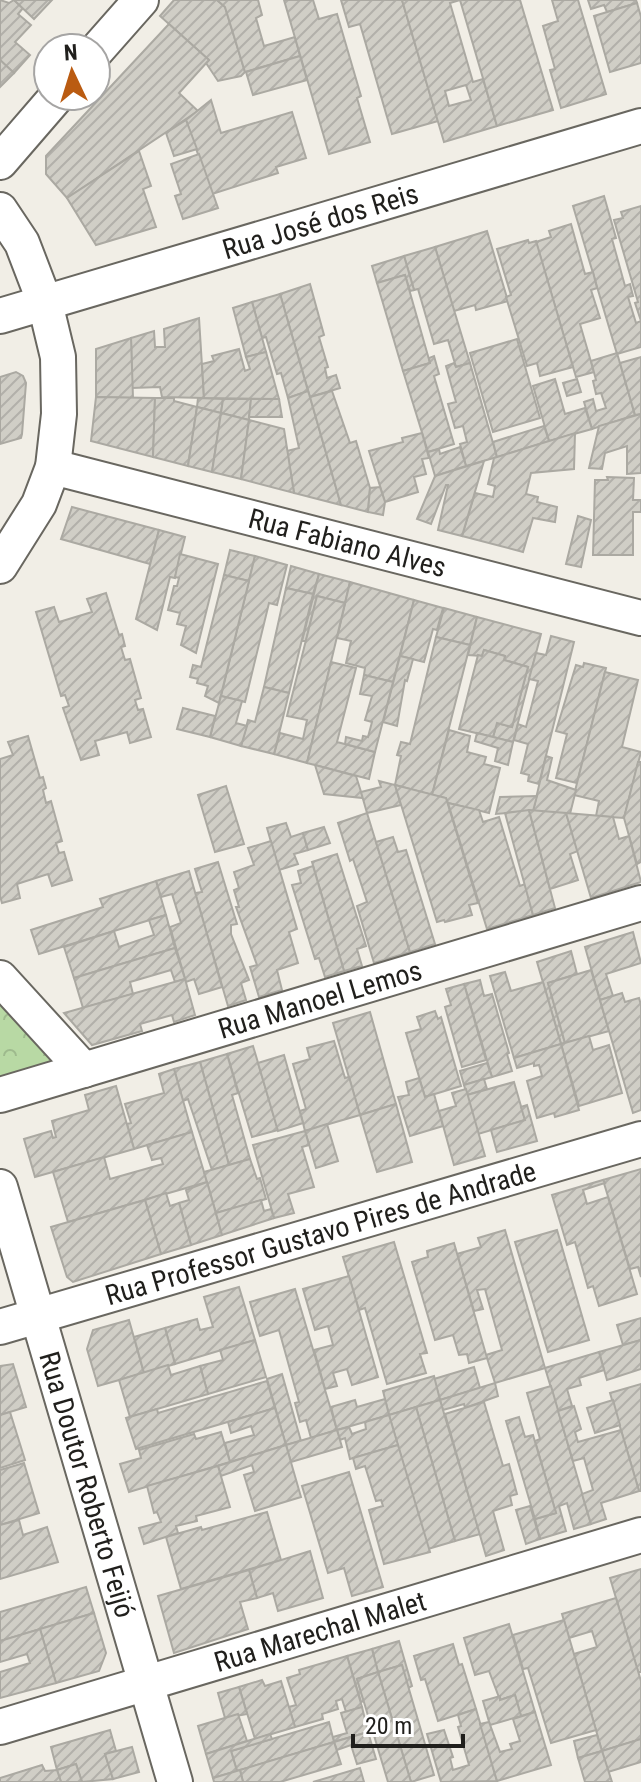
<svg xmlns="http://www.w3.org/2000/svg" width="641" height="1782" font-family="'Roboto Condensed',sans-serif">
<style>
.park{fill:url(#park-crowns)}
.building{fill:url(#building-hatch);stroke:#aba9a2;stroke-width:2;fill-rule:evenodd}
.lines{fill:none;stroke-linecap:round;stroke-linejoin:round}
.street-casing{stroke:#696760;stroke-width:38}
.street{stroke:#fff;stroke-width:34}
.labels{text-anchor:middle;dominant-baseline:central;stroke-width:7;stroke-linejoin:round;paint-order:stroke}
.street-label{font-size:28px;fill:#201f1c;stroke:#fff}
</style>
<defs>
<pattern id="park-crowns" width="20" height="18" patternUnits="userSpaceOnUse" patternTransform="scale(2)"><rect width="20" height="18" fill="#b8d9a4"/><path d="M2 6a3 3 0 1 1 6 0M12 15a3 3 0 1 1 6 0" fill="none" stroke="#9eba8d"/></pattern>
<pattern id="building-hatch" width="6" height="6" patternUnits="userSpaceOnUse" patternTransform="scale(2)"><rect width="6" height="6" fill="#d0cec6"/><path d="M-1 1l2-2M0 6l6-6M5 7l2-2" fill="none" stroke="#b2b0aa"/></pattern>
</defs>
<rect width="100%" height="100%" fill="#f1eee6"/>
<polygon class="park" points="0,1002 54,1065 0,1081"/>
<g class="building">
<polygon points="0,0 9,3 14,0 23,8 18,14 31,25 15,42 30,55 14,73 0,60"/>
<polygon points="14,0 52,0 34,19"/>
<polygon points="174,0 217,0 225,7 245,72 241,76 218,81 206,63 209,60 160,16"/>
<polygon points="217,0 258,0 262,15 256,18 264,46 295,37 300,56 245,72 225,7"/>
<polygon points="284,0 313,0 319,19 337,14 361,96 357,98 370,142 329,154"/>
<polygon points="341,0 402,0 438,121 392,134 360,24 349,27"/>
<path d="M402 0H460L450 3 473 82 483 79 497 126 444 142ZM466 85 471 100 449 106 445 91Z"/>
<polygon points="460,0 520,0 553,110 497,126"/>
<polygon points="552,0 578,0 606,94 561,108 550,70 555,69 543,26 558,21"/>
<polygon points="588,0 636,0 637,3 607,12 604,5 591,9"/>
<polygon points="637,3 641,17 641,63 610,72 594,16"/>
<polygon points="169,24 209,60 179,93 198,111 67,198 46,174 46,156"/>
<polygon points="300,56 307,80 253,95 246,72"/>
<polygon points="0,60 14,73 0,87"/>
<polygon points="211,100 221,133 292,112 306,158 276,167 278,173 212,194 186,120"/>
<polygon points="186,120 197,149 174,156 166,133"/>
<polygon points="139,151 151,186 143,189 156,227 96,245 67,198"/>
<polygon points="199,154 218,208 183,219 175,196 181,194 171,164"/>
<polygon points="604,196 616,238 612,239 625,286 630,284 633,296 628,297 636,323 641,321 641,347 617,354 573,206"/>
<polygon points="641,206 641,321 635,303 638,302 614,220 623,218 621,212"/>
<polygon points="571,224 585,274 593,272 597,288 591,290 600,318 580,324 594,372 576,377 536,242 551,237 549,231"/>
<polygon points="487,231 508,301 476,310 475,305 454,311 435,247"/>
<polygon points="528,240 529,243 536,241 573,367 540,376 537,363 527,366 506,297 511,295 497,249"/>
<polygon points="435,247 470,363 456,367 448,340 434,344 418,289 414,290 404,256"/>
<polygon points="404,256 414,290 410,291 405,275 377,283 372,266"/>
<polygon points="405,275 430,363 403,371 377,283"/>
<polygon points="310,284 324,335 319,337 328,367 325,368 327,378 336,375 340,388 310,397 280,294"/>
<polygon points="280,294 308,391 288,398 281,373 277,374 266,337 262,338 252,302"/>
<polygon points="252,302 266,352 246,357 233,308"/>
<polygon points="199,318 204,398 162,397 160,387 132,388 131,338 154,331 155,347 165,347 164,329"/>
<polygon points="131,338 133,398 96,397 96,349"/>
<polygon points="517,339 540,418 493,432 470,353"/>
<polygon points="239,349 245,371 250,369 246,357 266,352 279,399 204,398 202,364 214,361 212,356"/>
<polygon points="617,353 635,415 592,429 584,402 593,399 596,411 606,408 601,393 596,394 593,381 596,380 591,361"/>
<polygon points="434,356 439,374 434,376 454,444 428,452 403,371 430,363 429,358"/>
<polygon points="641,357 641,414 635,415 620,363"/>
<polygon points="454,363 456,367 470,363 497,457 466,466 460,444 467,442 463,426 455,428 448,404 456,402 446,366"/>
<polygon points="16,372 23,376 26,383 22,434 21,438 0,444 0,377"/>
<polygon points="555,379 565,414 585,408 592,429 549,441 533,386"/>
<polygon points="577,379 581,392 567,396 563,383"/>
<polygon points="308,391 310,397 341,505 294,493 287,451 299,448 288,398"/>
<polygon points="332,391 350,443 356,441 370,488 368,512 341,505 310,397"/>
<polygon points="96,397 155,398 153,457 91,441"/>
<polygon points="155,398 174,398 174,401 197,407 188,466 153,457"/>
<polygon points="198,398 223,399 221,413 197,407"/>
<polygon points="223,399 251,399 249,420 221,413"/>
<polygon points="251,399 279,399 282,417 249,417"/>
<polygon points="197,407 221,413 212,472 188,466"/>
<polygon points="221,413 249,420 241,479 212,472"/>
<polygon points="641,414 641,473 627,474 627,446 605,453 602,469 589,468 599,426"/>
<polygon points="249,420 284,429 294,493 241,479"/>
<polygon points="544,426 549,441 497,457 493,442"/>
<polygon points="422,433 429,458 422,459 426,474 414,477 418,492 385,502 369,451 403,442 402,438"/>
<polygon points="575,433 574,469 531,473 526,494 538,497 537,502 557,507 555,522 533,518 523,552 462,536 475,493 493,497 495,486 488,484 494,458"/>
<polygon points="460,447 466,466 435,476 428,452 439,449 440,454"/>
<polygon points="484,461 462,536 438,530 448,485 446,485 431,524 417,519 435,476"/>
<polygon points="607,477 634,478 633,500 641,500 641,512 633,512 633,555 593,555 595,480 608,480"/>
<polygon points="380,487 385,502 383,515 368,512 370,488"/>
<polygon points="72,507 159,530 150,564 61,539"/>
<polygon points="578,516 591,520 581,567 566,564"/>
<polygon points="159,530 185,537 175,578 170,577 157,630 136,619"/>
<polygon points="230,550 255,556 249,581 224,575"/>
<polygon points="180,554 218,564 196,653 181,645 186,626 177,624 180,613 168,610 174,586 177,586 179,578 175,577"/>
<polygon points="255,556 287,565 277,605 269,603 245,702 221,696"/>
<polygon points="291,566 319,574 313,594 286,588"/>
<polygon points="319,574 350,582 345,603 317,596 306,641 302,641"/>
<polygon points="224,575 249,581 219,703 205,696 208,686 197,683 198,679 190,677 193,665 201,667"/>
<polygon points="350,582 414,600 393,682 364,675 365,668 346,663 351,641 337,638"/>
<polygon points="286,588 313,594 289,693 264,687"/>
<polygon points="106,593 119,635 122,634 125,646 121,647 125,660 130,659 141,698 135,700 138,710 143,709 151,737 130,743 127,732 95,741 99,755 81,760 63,708 69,706 65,695 61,696 36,612 54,607 59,622 92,612 87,599"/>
<polygon points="317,596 345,603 307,763 274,754 280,733 303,739 307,720 287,716"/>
<polygon points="414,600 443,608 437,630 433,629 424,662 400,656"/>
<polygon points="444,608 477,617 470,645 436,637"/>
<polygon points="477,617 541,634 513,742 493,737 497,723 512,727 528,667 504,660 505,656 484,650 482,656 468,655"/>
<polygon points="551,636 574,642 539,784 528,781 529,775 521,773 528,744 514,740 518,724 526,727 538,681 529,679 536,653 546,655"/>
<polygon points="436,637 470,645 432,795 395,785 401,756 397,755 401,742 410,744"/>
<polygon points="484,650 505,656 504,660 528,667 512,727 497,723 493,737 459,729 478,655 482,656"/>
<polygon points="400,656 413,659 407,681 405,680 397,726 383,722"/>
<polygon points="331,662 356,668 337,742 375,752 369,779 307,763"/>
<polygon points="584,663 606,668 577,783 556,778 567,734 556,731 576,665 583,667"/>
<polygon points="605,672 638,680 622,747 641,752 624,818 596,816 599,801 574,795"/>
<polygon points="364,675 393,682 375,752 345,744 346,737 362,741 363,736 368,737 372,722 365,720 372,696 360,694"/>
<polygon points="264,687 289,693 274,754 241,746 248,720 255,722"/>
<polygon points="221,696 242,701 236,723 247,726 241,746 210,737"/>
<polygon points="183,708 215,716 210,737 177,729"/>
<polygon points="449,730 470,736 467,752 486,757 484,764 500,768 489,813 448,803 446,798 432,795"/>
<polygon points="477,733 513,742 508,765 495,761 498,748 475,741"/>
<polygon points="28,736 40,778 43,777 46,788 43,790 46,803 51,801 62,841 56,843 59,853 64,852 72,880 52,886 48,874 17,884 20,898 2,903 0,896 0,759 13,755 8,742"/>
<polygon points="546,756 552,758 547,780 576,790 570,814 533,811"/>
<polygon points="638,762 641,762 641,862 637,864 624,818"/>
<polygon points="315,765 356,776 363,798 324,794"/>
<polygon points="379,781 395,785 401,805 367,813 361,792 381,787"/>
<polygon points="395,785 446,798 478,903 469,905 472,915 445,922 444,920 437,922"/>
<polygon points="226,786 244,844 215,852 198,795"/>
<polygon points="537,796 533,811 496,814 500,797"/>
<polygon points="448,803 479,810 483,822 499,817 520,886 525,884 533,915 487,929"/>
<polygon points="529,810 555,908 533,915 505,813"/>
<polygon points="529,810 566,813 578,851 570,854 578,880 550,889"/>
<polygon points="367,813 410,952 374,963 357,906 367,902 353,859 350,861 338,823"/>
<polygon points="566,813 613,817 619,839 629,836 641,882 591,898"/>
<polygon points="286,823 291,837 303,833 308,850 294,854 298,864 279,870 267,828"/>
<polygon points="324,827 330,843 308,850 303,833"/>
<polygon points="393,837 398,852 406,850 435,944 410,952 376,842"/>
<polygon points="271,841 297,929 289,932 298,963 277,970 282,990 259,997 250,967 257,965 236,907 239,907 234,890 239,888 234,872 254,865 248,848"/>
<polygon points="337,854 366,946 357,949 362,966 344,971 312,862"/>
<polygon points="218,862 237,924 231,925 231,934 249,980 241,983 246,1000 228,1006 195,893 202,892 195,869"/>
<polygon points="313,866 344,971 325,977 319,958 315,959 292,885 301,883 298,871"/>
<polygon points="189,871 222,987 199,994 194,979 186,982 170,927 181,923 172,894 161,897 156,881"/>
<polygon points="156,881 166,915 39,954 31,930 103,907 100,899"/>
<polygon points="166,915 175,948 74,978 64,947 114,931 119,947 154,935 149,920"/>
<polygon points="633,932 641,963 606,974 613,996 600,1000 585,947"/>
<polygon points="175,948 185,979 175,982 171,970 130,982 133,994 83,1008 74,978"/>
<polygon points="571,951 577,974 548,983 565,1043 561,1044 537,962"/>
<polygon points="591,970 609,1031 565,1043 548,983"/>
<polygon points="505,972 511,991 543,982 561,1044 514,1058 490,976"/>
<polygon points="185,979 195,1015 174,1022 172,1015 140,1024 142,1031 92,1045 64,1013"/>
<polygon points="480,980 484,996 492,994 509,1053 507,1054 512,1071 492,1077 464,984"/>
<polygon points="464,984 486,1060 462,1067 445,1007 451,1005 446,989"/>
<polygon points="622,993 625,1002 639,998 641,1005 641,1110 633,1113 600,1000"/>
<polygon points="435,1011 438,1019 441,1017 461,1086 425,1097 406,1033 421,1029 417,1017"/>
<polygon points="370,1012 396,1104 360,1115 333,1023"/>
<polygon points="589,1036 593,1050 609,1045 622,1093 579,1106 561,1044"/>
<polygon points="334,1041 345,1078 349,1077 360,1115 305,1131 300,1111 306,1109 293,1064 310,1059 307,1048"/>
<polygon points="561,1044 579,1110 555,1117 554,1113 537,1118 527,1081 542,1076 539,1065 534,1066 534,1063 517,1068 514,1058"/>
<polygon points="253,1046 278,1130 252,1137 227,1054"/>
<polygon points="227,1054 238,1093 232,1095 250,1159 229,1165 200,1062"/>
<polygon points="284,1055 303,1123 278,1131 258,1063"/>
<polygon points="200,1062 229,1165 212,1170 188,1099 183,1101 174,1069"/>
<polygon points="487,1063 492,1077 464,1085 460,1071"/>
<polygon points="174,1069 192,1132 134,1149 127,1124 131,1123 125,1104 164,1093 159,1074"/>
<polygon points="419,1078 425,1097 434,1094 443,1126 410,1136 398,1097 409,1095 406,1082"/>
<polygon points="484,1079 487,1089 467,1095 464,1085"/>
<polygon points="514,1082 525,1120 478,1134 467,1095"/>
<polygon points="116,1086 134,1149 35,1177 24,1139 51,1131 53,1138 56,1137 52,1121 89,1110 85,1095"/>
<polygon points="466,1089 485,1156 454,1165 439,1111 456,1106 452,1093"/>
<polygon points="396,1104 412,1162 377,1172 360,1115"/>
<polygon points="527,1105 537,1141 497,1152 491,1130 525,1120 521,1107"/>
<polygon points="327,1124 338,1161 316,1168 305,1131"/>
<polygon points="305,1131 309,1145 302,1147 314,1187 288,1194 294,1213 274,1218 253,1145"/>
<polygon points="192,1132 207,1182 68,1222 53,1172 104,1157 110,1179 163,1164 161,1158 152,1160 147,1145"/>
<polygon points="250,1159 257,1179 260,1178 266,1199 216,1213 204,1172"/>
<polygon points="641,1169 641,1277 638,1267 630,1269 603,1180"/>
<polygon points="603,1180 605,1183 583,1190 587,1204 608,1197 637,1294 599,1306 593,1286 588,1288 575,1242 567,1245 552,1195"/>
<polygon points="207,1182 222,1235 191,1245 179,1203 189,1200 186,1190"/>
<polygon points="166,1193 170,1206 179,1203 191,1245 161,1254 145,1200"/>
<polygon points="145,1200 161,1254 73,1282 67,1277 51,1227"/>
<polygon points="261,1200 264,1211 271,1209 274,1218 222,1235 216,1213"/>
<polygon points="505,1230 545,1368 495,1383 486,1355 502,1350 485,1289 477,1290 483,1309 474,1311 457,1254 481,1247 478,1238"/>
<polygon points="557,1230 589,1340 548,1352 515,1242"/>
<polygon points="394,1242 427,1353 420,1354 426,1373 387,1384 365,1308 359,1310 343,1257"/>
<polygon points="454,1243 487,1358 469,1363 467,1354 459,1355 453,1335 435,1340 412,1262 428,1257 427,1251"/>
<polygon points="349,1276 378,1377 352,1385 347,1369 333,1373 337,1386 325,1389 314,1350 333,1345 328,1326 315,1330 303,1289"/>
<polygon points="239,1287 255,1340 175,1364 165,1328 197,1319 200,1330 213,1327 204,1297"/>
<polygon points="295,1289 337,1430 311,1438 306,1420 300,1422 295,1403 299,1402 279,1330 260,1336 250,1302"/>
<polygon points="641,1318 641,1340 623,1345 617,1325"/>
<polygon points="129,1320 144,1373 98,1386 87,1349 93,1330"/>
<polygon points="165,1328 175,1364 144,1373 134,1337"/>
<polygon points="255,1340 266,1377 208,1394 200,1366 223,1360 220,1350"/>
<polygon points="641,1340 641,1369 607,1380 599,1352"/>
<polygon points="599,1352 604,1370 579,1378 581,1385 567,1389 572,1406 558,1411 545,1368"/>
<polygon points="13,1364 26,1407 0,1415 0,1366"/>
<polygon points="168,1365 171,1375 200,1366 208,1394 130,1417 119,1380"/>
<polygon points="474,1367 480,1388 440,1400 434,1379"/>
<polygon points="282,1374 301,1441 286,1445 267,1379"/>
<polygon points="434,1376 440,1400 389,1415 383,1391"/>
<polygon points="267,1381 275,1408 136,1449 126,1418 157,1409 158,1413"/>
<polygon points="495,1383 498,1396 465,1408 464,1404 443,1410 440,1400"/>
<polygon points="641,1384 641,1491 639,1491 610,1393"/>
<polygon points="551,1386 591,1524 574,1529 567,1503 559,1506 566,1531 540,1539 535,1519 556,1513 535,1441 540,1439 527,1393"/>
<polygon points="385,1399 389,1415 337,1430 331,1407 355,1400 357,1407"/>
<polygon points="440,1400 480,1534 455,1541 416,1407"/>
<polygon points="613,1400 620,1425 595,1433 587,1408"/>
<polygon points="484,1402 503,1466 509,1464 517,1494 510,1496 512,1505 493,1511 504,1550 486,1556 445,1414"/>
<polygon points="574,1406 581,1429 575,1432 578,1442 621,1430 639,1491 601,1503 606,1519 591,1524 582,1494 593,1490 584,1458 573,1461 558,1411"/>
<polygon points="416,1407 455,1541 428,1549 389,1415"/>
<polygon points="275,1408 286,1445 230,1462 225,1443 254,1435 251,1426 231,1433 228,1422"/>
<polygon points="10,1412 25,1460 0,1468 0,1415"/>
<polygon points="389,1415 398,1445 350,1459 345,1438 340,1440 337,1430 349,1427 352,1434 366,1429 365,1422"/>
<polygon points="519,1417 525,1437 533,1435 556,1513 535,1519 506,1421"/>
<polygon points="337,1430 342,1447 291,1462 286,1445"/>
<polygon points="221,1432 230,1462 129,1492 120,1464 141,1458 139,1450 194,1434 196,1439"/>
<polygon points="286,1445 301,1497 255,1511 244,1475 254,1472 252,1465 221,1476 218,1466"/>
<polygon points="398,1445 430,1552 384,1564 369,1510 383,1506 381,1500 376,1501 365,1466 356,1469 353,1458"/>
<polygon points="24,1463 39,1513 0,1525 0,1470"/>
<polygon points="218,1466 230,1507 196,1516 197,1521 176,1526 178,1533 144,1544 139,1528 161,1522 157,1512 154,1513 147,1486"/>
<polygon points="349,1472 383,1587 352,1596 344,1568 328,1573 302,1486"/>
<polygon points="530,1506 540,1539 526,1544 516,1510"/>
<polygon points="267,1512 281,1560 181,1589 166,1537 201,1527 202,1530"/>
<polygon points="19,1520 23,1535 47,1527 58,1562 0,1579 0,1525"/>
<polygon points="310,1551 323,1598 278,1611 273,1593 257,1598 249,1570"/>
<polygon points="641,1569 641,1672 638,1672 610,1578"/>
<polygon points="249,1570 257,1598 240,1602 248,1629 174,1653 158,1596"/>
<polygon points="86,1587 94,1613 0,1641 0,1612"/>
<polygon points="616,1598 641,1681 641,1739 602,1751 574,1654 597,1647 592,1631 569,1638 562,1614"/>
<polygon points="94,1613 106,1653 99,1671 56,1683 40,1629"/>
<polygon points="564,1620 596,1730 551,1743 528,1668 523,1669 513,1635"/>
<polygon points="509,1624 535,1712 521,1716 515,1695 500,1700 489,1671 475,1675 464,1638"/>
<polygon points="40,1629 56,1683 0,1698 0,1672 30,1663 27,1654 0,1662 0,1641"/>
<polygon points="399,1641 412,1686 408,1688 402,1665 378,1672 372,1649"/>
<polygon points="453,1644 459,1665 462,1664 476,1709 438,1721 425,1679 421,1680 414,1656"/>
<polygon points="372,1649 378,1672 357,1679 364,1701 361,1702 347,1656"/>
<polygon points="347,1656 362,1707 346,1712 342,1699 336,1701 338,1709 322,1714 323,1719 295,1727 289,1707 296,1705 287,1678 300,1674 299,1670"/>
<polygon points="402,1665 434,1775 411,1782 378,1672"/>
<polygon points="378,1672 411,1782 388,1782 357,1679"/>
<polygon points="262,1680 265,1686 281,1681 295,1727 255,1739 239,1687"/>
<polygon points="239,1687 247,1714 225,1718 218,1693"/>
<polygon points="515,1695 521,1716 490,1725 483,1701 500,1696 500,1700"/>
<polygon points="362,1707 368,1732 334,1742 333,1737 347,1733 341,1713"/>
<polygon points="476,1709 497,1781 441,1782 427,1734 444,1730 453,1757 450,1758 453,1770 469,1765 458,1727 461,1726 458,1715"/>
<polygon points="535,1712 551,1765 497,1781 480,1724 489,1722 500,1752 512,1749 510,1744 520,1741 513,1719"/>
<polygon points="238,1714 247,1741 206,1754 198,1726"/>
<polygon points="329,1722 334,1742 237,1771 231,1751"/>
<polygon points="110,1730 116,1751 105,1754 113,1779 82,1782 76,1764 57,1770 51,1747"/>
<polygon points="368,1732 376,1759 357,1764 351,1745 337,1750 334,1742"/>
<polygon points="270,1734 272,1739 231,1751 237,1771 213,1778 206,1754"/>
<polygon points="597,1735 602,1751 578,1758 574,1741"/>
<polygon points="641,1739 641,1762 608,1772 602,1751"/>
<polygon points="334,1742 341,1764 280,1782 243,1782 240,1770"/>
<polygon points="132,1747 139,1772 113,1779 105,1754"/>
<polygon points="602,1751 612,1782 585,1782 578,1758"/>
<polygon points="76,1764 82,1782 61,1782 57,1770"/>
<polygon points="42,1765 45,1771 57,1770 61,1782 0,1782 0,1778"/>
<polygon points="360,1768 364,1782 313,1782"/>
<polygon points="240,1770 243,1782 214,1782 213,1778"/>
</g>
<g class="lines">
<g class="street-casing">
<g id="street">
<polyline points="96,51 141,0"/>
<polyline points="0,162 57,96"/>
<polyline points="0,210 22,243 45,303 58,357 59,414 53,467 39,504 0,566"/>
<path id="s1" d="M0 316 641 126"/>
<path id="s2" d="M53 467 641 618"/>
<polyline points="0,978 84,1070"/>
<path id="s3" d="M0 1095 641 903"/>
<path id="s4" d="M0 1187 175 1782"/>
<path id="s5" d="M0 1327 641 1139"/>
<path id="s6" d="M0 1727 641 1535"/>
</g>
</g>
<use href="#street" class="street"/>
</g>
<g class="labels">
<g class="street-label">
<text stroke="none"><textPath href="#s1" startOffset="334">Rua José dos Reis</textPath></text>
<text stroke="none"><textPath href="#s2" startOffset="304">Rua Fabiano Alves</textPath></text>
<text stroke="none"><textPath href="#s3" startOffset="334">Rua Manoel Lemos</textPath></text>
<text stroke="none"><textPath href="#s5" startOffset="334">Rua Professor Gustavo Pires de Andrade</textPath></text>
<text stroke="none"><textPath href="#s4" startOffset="310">Rua Doutor Roberto Feijó</textPath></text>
<text stroke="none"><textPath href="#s6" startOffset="334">Rua Marechal Malet</textPath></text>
</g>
</g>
<g transform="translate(72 72) rotate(356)"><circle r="38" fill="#ffffff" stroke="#a6a5a4" stroke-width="2"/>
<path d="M0-6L14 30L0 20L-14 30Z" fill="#ba5b11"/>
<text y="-12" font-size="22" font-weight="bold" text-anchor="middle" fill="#201f1c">N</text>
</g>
<path d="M353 1734v12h110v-12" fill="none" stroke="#201f1c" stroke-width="4"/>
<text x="365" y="1734" font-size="24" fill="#201f1c" stroke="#ffffff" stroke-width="6" paint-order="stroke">20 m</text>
</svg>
